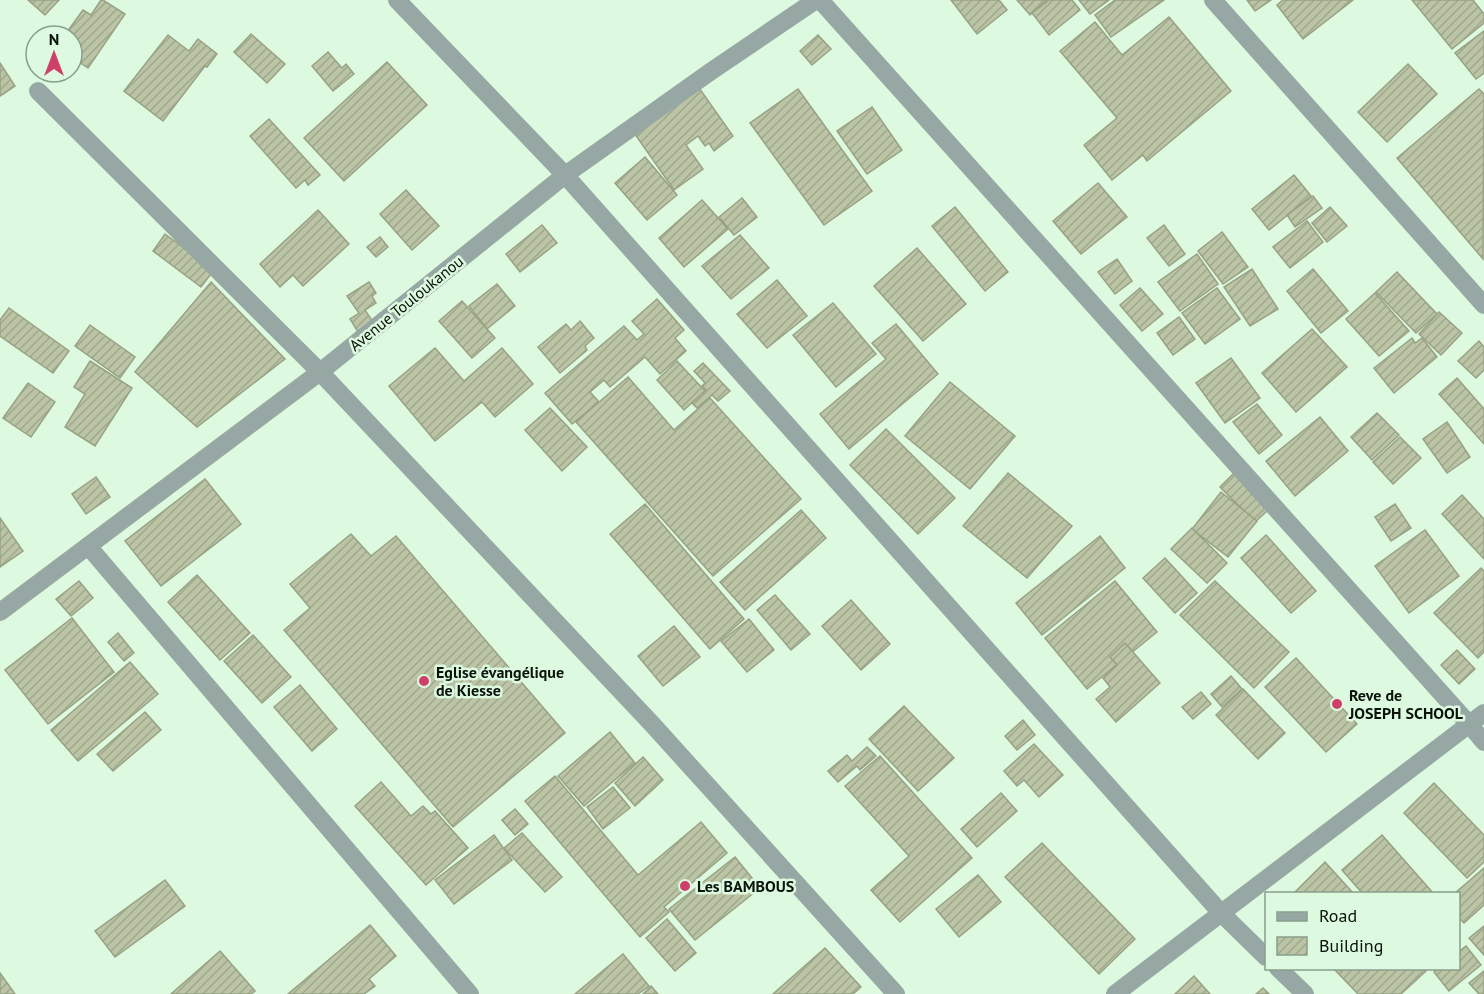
<svg xmlns="http://www.w3.org/2000/svg" width="1484" height="994" font-family="'PT Sans',sans-serif">
<style>
.building{fill:url(#building-hatch);stroke:#98a283;stroke-width:1.5}
.lines{fill:none;stroke-linecap:round;stroke-linejoin:round}
.street{stroke:#97a8a4;stroke-width:18}
.poi-dot{fill:#ce406a;stroke:#ddfae1;stroke-width:2}
.labels{text-anchor:middle;dominant-baseline:central;stroke-width:5;stroke-linejoin:round;paint-order:stroke}
.street-label{font-size:16px;fill:#09130a;stroke:#ddfae1}
.poi-label{font-size:16px;font-weight:bold;fill:#09130a;stroke:#ddfae1;text-anchor:start}
</style>
<defs>
<pattern id="building-hatch" width="6" height="6" patternUnits="userSpaceOnUse" patternTransform="scale(1.5)"><rect width="6" height="6" fill="#bbc5a5"/><path d="M-1 1l2-2M0 6l6-6M5 7l2-2" fill="none" stroke="#9fa88d"/></pattern>
</defs>
<rect width="100%" height="100%" fill="#ddfae1"/>
<g class="building">
<polygon points="28,0 59,0 45,15"/>
<polygon points="101,0 103,0 125,14 88,68 72,57 72,36 64,36 83,10 91,15"/>
<polygon points="951,0 999,0 1007,10 977,34"/>
<polygon points="1017,0 1047,0 1030,15"/>
<polygon points="1049,0 1072,0 1080,10 1049,35 1032,13"/>
<polygon points="1079,0 1109,0 1090,14"/>
<polygon points="1115,0 1164,0 1111,37 1095,15"/>
<polygon points="1247,0 1271,0 1255,11"/>
<polygon points="1283,0 1353,0 1303,39 1277,5"/>
<polygon points="1412,0 1473,0 1484,14 1484,23 1452,49"/>
<polygon points="1169,17 1231,91 1147,161 1143,155 1112,180 1084,145 1117,118 1060,51 1095,22 1122,55"/>
<polygon points="1484,31 1484,73 1476,79 1455,53"/>
<polygon points="251,34 285,64 267,83 234,52"/>
<polygon points="168,35 189,51 198,39 217,54 207,67 205,66 163,121 124,91"/>
<polygon points="818,35 831,49 812,65 800,51"/>
<polygon points="328,52 342,68 346,64 354,74 333,91 312,66"/>
<polygon points="387,62 427,105 344,181 304,138"/>
<polygon points="0,63 15,86 0,96"/>
<polygon points="1408,64 1437,94 1387,142 1358,112"/>
<polygon points="697,85 733,136 714,151 709,143 705,146 698,136 686,145 703,169 674,190 632,130"/>
<polygon points="798,89 872,191 824,225 750,123"/>
<polygon points="1479,89 1484,94 1483,259 1397,158"/>
<polygon points="872,107 902,150 867,174 837,131"/>
<polygon points="269,119 320,175 308,185 305,180 296,188 250,136"/>
<polygon points="645,157 677,195 647,220 615,183"/>
<polygon points="1294,175 1311,196 1269,230 1252,209"/>
<polygon points="1098,183 1127,217 1081,254 1053,221"/>
<polygon points="406,190 439,226 412,250 380,214"/>
<polygon points="1313,196 1322,208 1295,227 1287,215"/>
<polygon points="742,198 757,217 734,235 719,217"/>
<polygon points="702,200 728,229 684,267 659,238"/>
<polygon points="955,207 1008,272 985,291 932,226"/>
<polygon points="1330,207 1347,226 1327,242 1312,223"/>
<polygon points="318,210 349,244 303,286 293,275 280,287 260,264"/>
<polygon points="1307,221 1323,242 1290,268 1273,247"/>
<polygon points="542,225 557,243 520,272 506,254"/>
<polygon points="1164,225 1185,254 1169,266 1147,238"/>
<polygon points="1222,232 1248,267 1223,284 1198,251"/>
<polygon points="165,234 214,270 201,287 153,251"/>
<polygon points="740,235 769,268 731,299 702,266"/>
<polygon points="380,237 388,247 376,257 367,247"/>
<polygon points="917,248 966,304 923,341 874,286"/>
<polygon points="1197,254 1218,284 1180,311 1158,282"/>
<polygon points="1117,259 1132,281 1115,294 1098,272"/>
<polygon points="1252,269 1278,309 1250,326 1224,287"/>
<polygon points="1313,269 1348,311 1321,333 1287,291"/>
<polygon points="1397,272 1437,314 1416,333 1376,292"/>
<polygon points="777,280 807,316 767,348 737,314"/>
<polygon points="211,282 285,359 197,427 135,372"/>
<polygon points="369,282 376,293 372,296 376,303 365,310 373,322 358,332 350,319 359,313 347,296"/>
<polygon points="497,284 515,306 487,329 469,306"/>
<polygon points="1140,288 1163,314 1142,331 1120,305"/>
<polygon points="1217,288 1240,319 1205,344 1182,313"/>
<polygon points="1375,293 1409,331 1379,356 1346,319"/>
<polygon points="657,299 684,330 675,338 686,351 660,374 645,357 610,387 604,380 590,392 599,402 572,424 545,393 624,326 637,340 644,334 632,321"/>
<polygon points="462,301 495,338 472,358 439,321"/>
<polygon points="833,303 876,354 836,387 793,335"/>
<polygon points="9,308 69,351 53,373 0,336 0,320"/>
<polygon points="1439,312 1462,333 1441,355 1419,334"/>
<polygon points="1179,317 1195,339 1173,355 1157,333"/>
<polygon points="580,321 594,338 585,346 587,350 560,373 538,347 566,324 571,330"/>
<polygon points="896,324 938,374 849,449 820,414 886,359 872,343"/>
<polygon points="90,325 135,357 120,378 75,346"/>
<polygon points="1312,329 1347,367 1296,412 1262,373"/>
<polygon points="1412,338 1415,343 1422,338 1437,357 1394,393 1374,368"/>
<polygon points="1479,341 1484,347 1484,370 1476,378 1458,361"/>
<polygon points="435,348 464,381 502,348 533,384 495,417 482,402 435,441 389,386"/>
<polygon points="1231,358 1260,398 1225,423 1196,383"/>
<polygon points="90,361 132,388 95,446 65,427 85,394 74,387"/>
<polygon points="677,361 705,391 684,410 657,380"/>
<polygon points="703,363 730,391 718,401 712,395 697,408 692,403 706,390 702,386 705,383 694,371"/>
<polygon points="628,377 674,430 710,398 801,499 713,576 576,422"/>
<polygon points="1457,378 1484,409 1484,444 1439,394"/>
<polygon points="950,382 1015,436 970,489 905,436"/>
<polygon points="28,383 55,402 31,437 3,418"/>
<polygon points="1257,404 1282,435 1259,454 1233,422"/>
<polygon points="550,408 587,447 562,471 525,430"/>
<polygon points="1377,413 1399,435 1372,460 1351,437"/>
<polygon points="1320,417 1348,451 1295,496 1266,461"/>
<polygon points="1447,422 1470,457 1447,473 1423,439"/>
<polygon points="886,429 955,498 918,534 850,465"/>
<polygon points="1400,437 1421,458 1393,484 1373,462"/>
<polygon points="1242,465 1277,502 1255,522 1220,487"/>
<polygon points="1008,473 1072,526 1027,578 963,526"/>
<polygon points="96,477 110,497 86,514 72,494"/>
<polygon points="205,479 241,524 161,586 125,541"/>
<polygon points="1221,492 1257,521 1228,557 1192,529"/>
<polygon points="1462,495 1484,519 1484,559 1442,514"/>
<polygon points="645,504 744,619 710,649 610,534"/>
<polygon points="1395,504 1411,528 1391,541 1375,517"/>
<polygon points="801,510 826,538 745,610 720,582"/>
<polygon points="0,518 23,551 0,567"/>
<polygon points="1192,528 1227,563 1207,583 1171,549"/>
<polygon points="1425,530 1459,576 1409,613 1375,566"/>
<polygon points="351,534 371,556 396,536 565,733 453,827 284,630 310,608 290,584"/>
<polygon points="1266,535 1316,591 1291,613 1241,558"/>
<polygon points="1100,536 1125,568 1042,635 1016,603"/>
<polygon points="1165,558 1197,593 1175,613 1143,578"/>
<polygon points="1481,568 1484,571 1484,652 1478,658 1434,613"/>
<polygon points="197,575 250,633 220,660 168,602"/>
<polygon points="79,581 93,598 71,616 56,599"/>
<polygon points="1115,581 1157,632 1087,689 1045,638"/>
<polygon points="1215,581 1289,652 1254,688 1180,615"/>
<polygon points="775,595 810,634 791,650 757,610"/>
<polygon points="851,600 890,644 861,670 822,626"/>
<polygon points="72,618 114,672 48,724 5,670"/>
<polygon points="749,619 774,650 747,672 721,641"/>
<polygon points="674,626 700,657 663,686 638,656"/>
<polygon points="118,633 134,653 124,661 108,642"/>
<polygon points="253,635 291,677 262,703 224,661"/>
<polygon points="1125,643 1160,683 1116,722 1096,699 1110,687 1103,678 1117,665 1110,657"/>
<polygon points="1457,650 1475,669 1459,684 1441,665"/>
<polygon points="1296,658 1357,724 1326,752 1265,687"/>
<polygon points="130,662 158,694 78,761 51,730"/>
<polygon points="1231,676 1242,689 1222,707 1211,694"/>
<polygon points="300,685 337,729 312,751 274,707"/>
<polygon points="1243,689 1285,733 1258,759 1216,715"/>
<polygon points="1201,692 1211,704 1193,719 1182,707"/>
<polygon points="904,706 954,758 918,791 869,739"/>
<polygon points="145,712 161,730 113,771 97,754"/>
<polygon points="1023,720 1035,735 1017,750 1005,736"/>
<polygon points="610,732 635,763 584,806 558,776"/>
<polygon points="1034,744 1063,775 1039,797 1024,780 1017,786 1004,771"/>
<polygon points="867,747 876,756 860,770 857,766 838,782 828,771 847,755 852,761"/>
<polygon points="880,756 972,858 900,922 871,890 909,856 845,786"/>
<polygon points="643,757 663,780 635,806 615,783"/>
<polygon points="555,776 638,875 701,822 727,853 664,907 669,912 640,937 525,801"/>
<polygon points="381,782 411,816 423,806 431,814 435,811 468,848 426,885 355,806"/>
<polygon points="1434,783 1484,835 1484,862 1467,878 1404,813"/>
<polygon points="613,787 630,808 603,829 587,807"/>
<polygon points="1001,793 1017,811 977,847 961,829"/>
<polygon points="515,809 528,824 515,835 502,820"/>
<polygon points="522,833 562,877 545,892 504,848"/>
<polygon points="494,835 512,860 454,904 435,880"/>
<polygon points="1382,835 1434,894 1363,894 1342,870"/>
<polygon points="1042,843 1135,939 1099,974 1005,877"/>
<polygon points="735,857 760,888 695,940 669,909"/>
<polygon points="1325,862 1354,894 1293,894"/>
<polygon points="1484,868 1484,905 1464,923 1458,917 1458,894 1454,894"/>
<polygon points="978,875 1001,902 959,937 936,909"/>
<polygon points="165,880 185,906 115,957 95,931"/>
<polygon points="667,919 696,953 675,971 646,938"/>
<polygon points="370,925 396,956 369,979 375,986 364,994 288,994"/>
<polygon points="1484,926 1484,955 1469,938"/>
<polygon points="1466,946 1481,965 1449,991 1434,972 1438,968 1458,968 1458,952"/>
<polygon points="825,948 861,987 853,994 773,994"/>
<polygon points="220,951 255,991 251,994 171,994"/>
<polygon points="623,954 649,986 638,994 575,994"/>
<polygon points="1333,968 1423,968 1426,971 1401,994 1358,994"/>
<polygon points="1484,971 1484,994 1479,994 1469,983"/>
<polygon points="0,973 15,994 0,994"/>
<polygon points="1194,976 1210,994 1175,994"/>
<polygon points="651,986 658,994 643,994"/>
<polygon points="1263,988 1269,994 1256,994"/>
</g>
<g class="lines">
<g class="street">
<polyline points="397,0 565,175 1221,913 1266,957"/>
<polyline points="820,0 1469,724 1484,742"/>
<polyline points="1213,0 1484,305"/>
<polyline points="38,91 320,372 652,724 896,994"/>
<polyline points="88,546 470,994"/>
<polyline points="0,612 320,372 565,175 710,72 816,0"/>
<polyline points="1278,968 1305,994"/>
<polyline points="1115,994 1484,713"/>
</g>
</g>
<g class="poi-dot">
<circle cx="424" cy="681" r="6"/>
<circle cx="1337" cy="704" r="6"/>
<circle cx="685" cy="886" r="6"/>
</g>
<g class="labels">
<g class="street-label">
<text transform="translate(406 303) rotate(-39)">Avenue Touloukanou</text>
</g>
<g class="poi-label">
<text x="436" y="672">Eglise évangélique<tspan x="436" dy="18">de Kiesse</tspan></text>
<text x="1349" y="695">Reve de<tspan x="1349" dy="18">JOSEPH SCHOOL</tspan></text>
<text x="697" y="886">Les BAMBOUS</text>
</g>
</g>
<rect x="1265" y="892" width="195" height="78" fill="#ddfae1" stroke="#889e8b" stroke-width="1.5"/>
<rect x="1277" y="912" width="30" height="9" fill="#97a8a4" stroke="#889e8b" stroke-width="1.5"/>
<text x="1319" y="922" font-size="18" fill="#09130a">Road</text>
<rect x="1277" y="937" width="30" height="18" fill="url(#building-hatch)" stroke="#889e8b" stroke-width="1.5"/>
<text x="1319" y="952" font-size="18" fill="#09130a">Building</text>
<g transform="translate(54 54)"><circle r="28" fill="#ddfae1" stroke="#889e8b" stroke-width="1.5"/>
<path d="M0-4.5L10 22L0 15L-10 22Z" fill="#ce406a"/>
<text y="-9" font-size="16" font-weight="bold" text-anchor="middle" fill="#09130a">N</text>
</g>
</svg>
